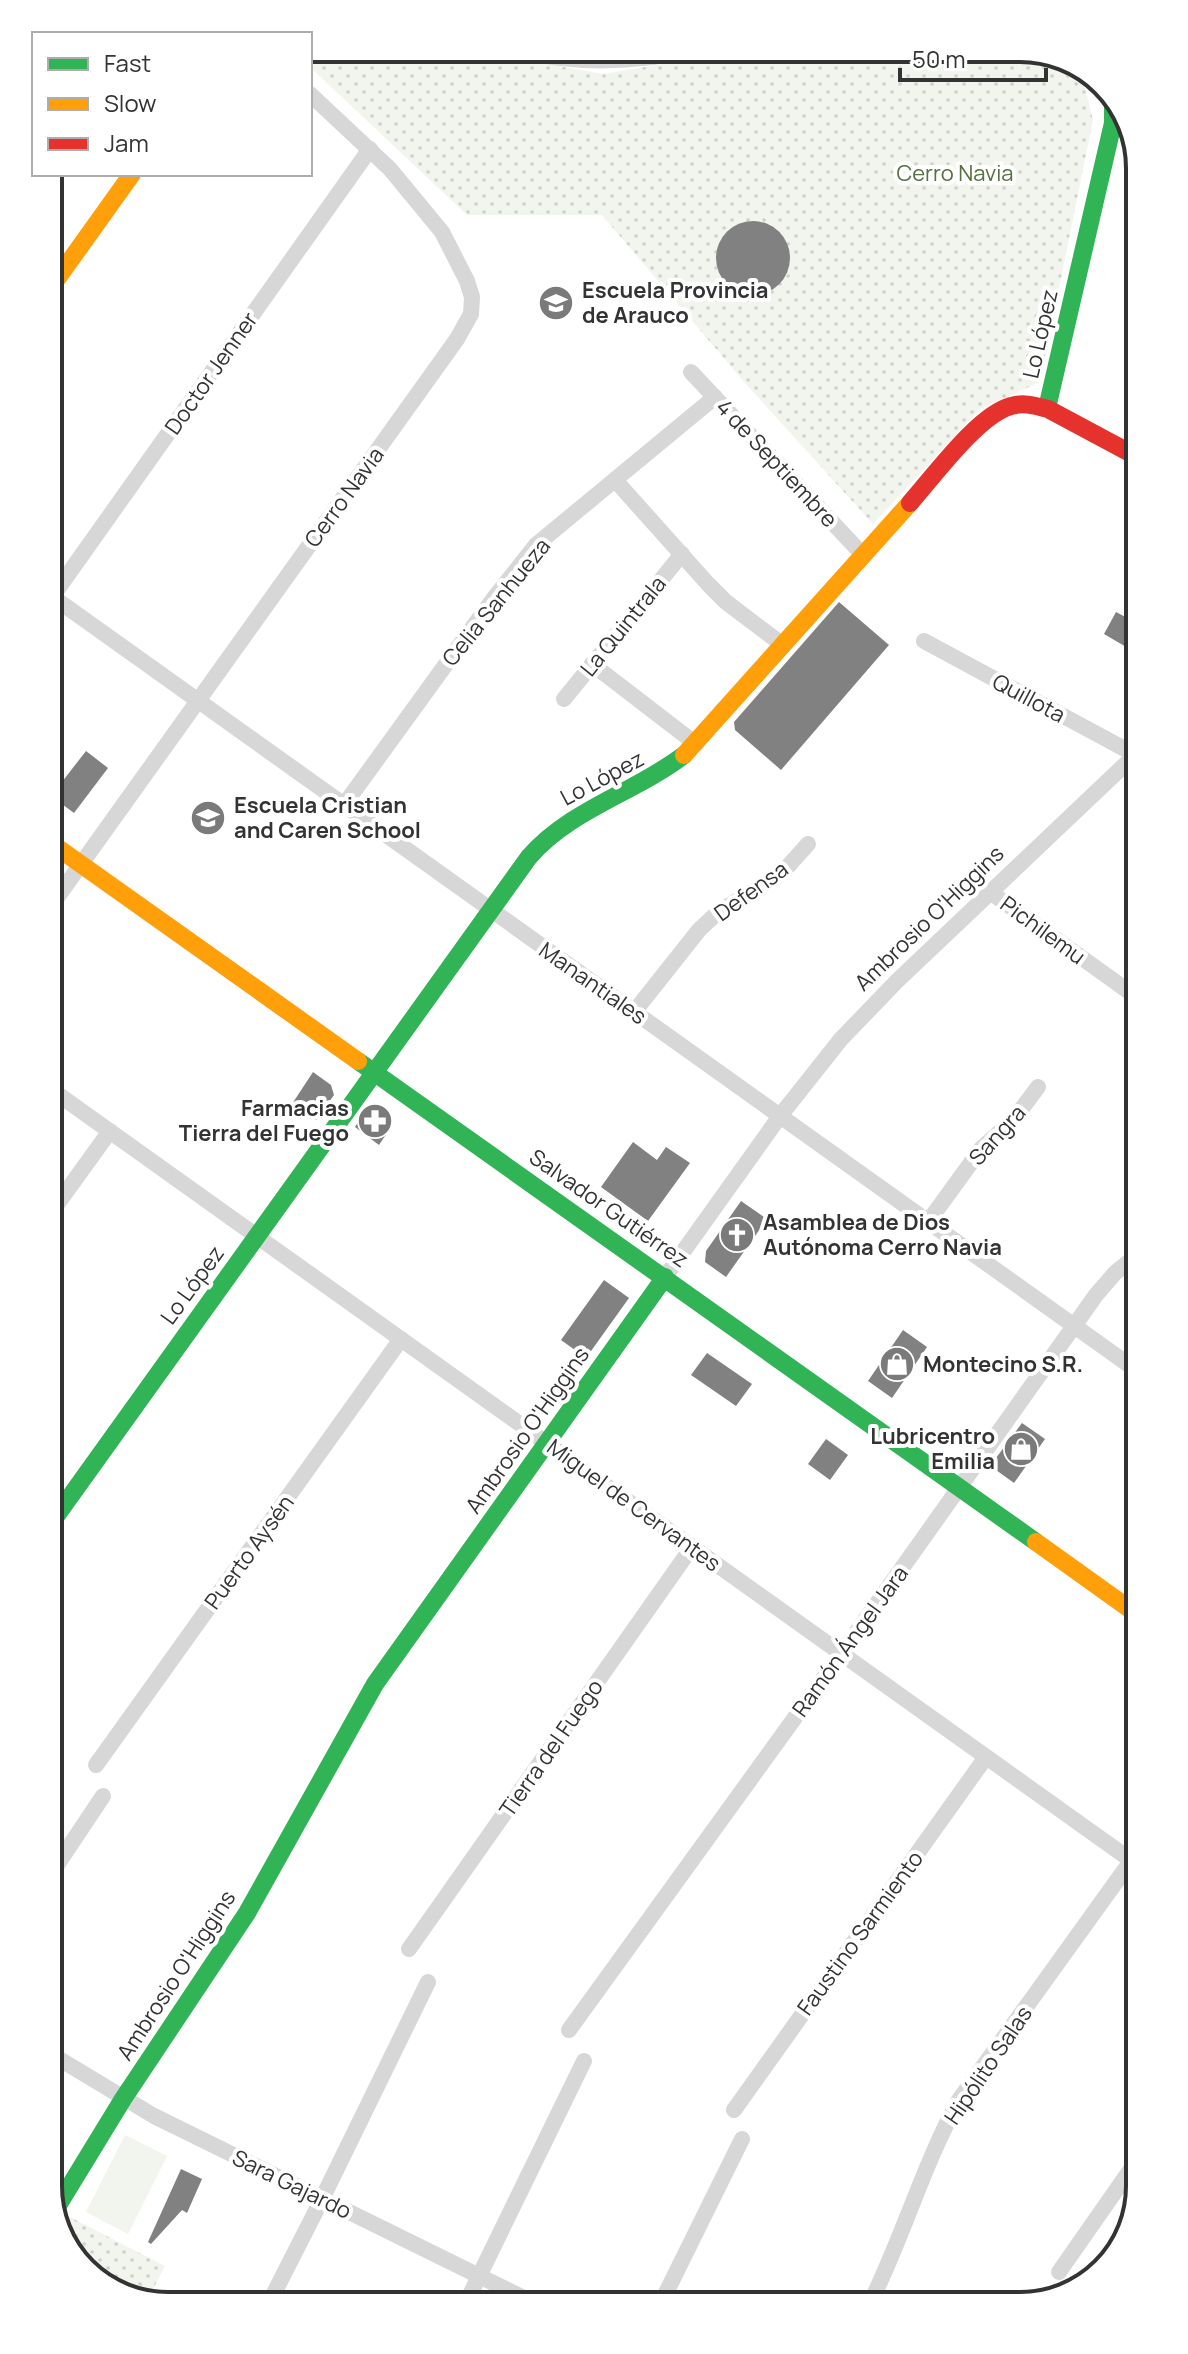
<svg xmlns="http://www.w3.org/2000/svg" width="1188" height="2354" font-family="Manrope,sans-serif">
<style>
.grass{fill:url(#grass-dots)}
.pitch{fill:#f1f5ed}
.building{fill:#818181}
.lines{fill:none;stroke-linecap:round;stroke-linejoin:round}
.street{stroke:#d7d7d7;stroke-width:16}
.fast{stroke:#30b455;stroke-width:18}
.slow{stroke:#ff9f0a;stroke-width:18}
.jam{stroke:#e5322d;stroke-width:18}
.labels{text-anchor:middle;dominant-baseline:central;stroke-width:8;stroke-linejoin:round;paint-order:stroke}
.park-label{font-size:22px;fill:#56703f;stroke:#fff}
.poi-label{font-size:22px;font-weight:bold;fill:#333;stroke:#fff;text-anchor:start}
.street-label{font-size:22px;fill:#333;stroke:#fff}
.rim{fill:none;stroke:#333;stroke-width:4}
</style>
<defs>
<pattern id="grass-dots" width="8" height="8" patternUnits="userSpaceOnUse" patternTransform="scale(2)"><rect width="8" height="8" fill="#f1f5ed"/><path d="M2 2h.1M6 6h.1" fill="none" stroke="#cfd2cc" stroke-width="1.8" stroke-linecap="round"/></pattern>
</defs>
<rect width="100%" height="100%" fill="#fff"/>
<g class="grass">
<polygon points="310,48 458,48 603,74 758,48 1028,48 1049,56 1084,85 1093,120 1040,382 980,409 873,524 746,384 602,215 467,215 310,67"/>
<polygon points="66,2215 165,2266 147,2301 108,2288 96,2279 57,2231"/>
</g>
<polygon class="pitch" points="125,2135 167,2156 128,2234 86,2212"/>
<g class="building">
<circle cx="753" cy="258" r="37"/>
<polygon points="839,602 889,645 781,770 735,730 734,722"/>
<polygon points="1116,612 1133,621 1133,651 1104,634"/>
<polygon points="86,751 108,768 74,813 51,796"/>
<polygon points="313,1072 331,1085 334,1095 316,1120 292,1104"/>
<polygon points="374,1115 391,1127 379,1145 355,1127 362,1116"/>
<polygon points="633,1142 657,1160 666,1147 690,1163 648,1221 601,1187"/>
<polygon points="741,1201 767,1219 726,1277 705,1262 706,1251"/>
<polygon points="604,1280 629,1298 586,1358 561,1340"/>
<polygon points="903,1330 927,1347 892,1398 868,1381"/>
<polygon points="707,1353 752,1384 736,1406 691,1375"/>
<polygon points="1022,1423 1045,1439 1014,1483 996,1470 996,1458"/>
<polygon points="826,1439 848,1455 830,1480 808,1464"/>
<polygon points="181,2169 202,2179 187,2213 182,2210 151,2244 148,2242"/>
</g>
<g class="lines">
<g class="street">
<path d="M505 48C580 66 633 63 707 48"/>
<polyline points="691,372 863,555"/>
<polyline points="615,480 708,584 726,602 783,645"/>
<polyline points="50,595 1136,1370"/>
<polyline points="52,597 370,149"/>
<polyline points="924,641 1134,754"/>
<polyline points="592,664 696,744"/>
<polyline points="564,699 682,554"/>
<polyline points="344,805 494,598 536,545 715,397"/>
<polyline points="990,892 1135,996"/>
<polyline points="51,906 457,339 471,314 472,297 467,281 442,232 390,169 310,94"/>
<polyline points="634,1012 699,930 717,913 782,873 808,844"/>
<polyline points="52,1090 1139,1866"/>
<polyline points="53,1210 110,1131"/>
<polyline points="928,1222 981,1149 1014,1119 1038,1087"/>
<polyline points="665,1277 780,1116 841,1039 897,981 1134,756"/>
<polyline points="96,1765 401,1339"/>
<polyline points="55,1868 103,1796"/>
<polyline points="409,1949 692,1547"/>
<polyline points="569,2030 841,1654 1096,1295 1115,1273 1136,1256"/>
<polyline points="56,2057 154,2116 532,2302"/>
<polyline points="734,2110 986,1757"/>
<polyline points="1059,2272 1140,2156"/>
<path d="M872 2299C904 2234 924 2163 959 2100L1139 1850"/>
<polyline points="662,2301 742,2139"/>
<polyline points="466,2303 584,2061"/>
<polyline points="268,2305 322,2199 428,1982"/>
</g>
<g class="fast">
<polyline points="1047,408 1113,123 1113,99"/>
<polyline points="358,1061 1036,1542"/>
<path d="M54 1519 529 857C571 809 634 793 684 755"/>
<polyline points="57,2207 123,2099 247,1913 375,1684 665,1277"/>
</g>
<g class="slow">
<polyline points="49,290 132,174"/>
<polyline points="684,755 910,503"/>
<polyline points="51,843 358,1061"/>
<polyline points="1036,1542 1138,1615"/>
</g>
<path class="jam" d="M910 503C934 476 978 415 1011 406 1024 402 1036 406 1048 409L1132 454"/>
</g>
<defs>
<g id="school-disc" transform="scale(1.8)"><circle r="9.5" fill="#7a7a7a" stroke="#fff"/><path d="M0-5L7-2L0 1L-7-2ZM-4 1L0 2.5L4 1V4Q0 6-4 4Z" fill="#fff"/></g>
<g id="pharmacy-disc" transform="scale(1.8)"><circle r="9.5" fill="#7a7a7a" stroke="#fff"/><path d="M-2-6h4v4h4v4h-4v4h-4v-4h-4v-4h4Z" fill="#fff"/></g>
<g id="church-disc" transform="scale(1.8)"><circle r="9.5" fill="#7a7a7a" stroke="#fff"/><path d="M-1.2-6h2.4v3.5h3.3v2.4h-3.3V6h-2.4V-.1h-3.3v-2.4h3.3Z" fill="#fff"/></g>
<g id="shop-disc" transform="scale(1.8)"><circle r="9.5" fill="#7a7a7a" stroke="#fff"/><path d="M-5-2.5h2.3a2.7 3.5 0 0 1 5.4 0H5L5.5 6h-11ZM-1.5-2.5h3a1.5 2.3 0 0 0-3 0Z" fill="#fff"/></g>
</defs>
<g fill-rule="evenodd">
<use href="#school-disc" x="556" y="303"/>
<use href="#school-disc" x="208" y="818"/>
<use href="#pharmacy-disc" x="375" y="1121"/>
<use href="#church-disc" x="737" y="1235"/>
<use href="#shop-disc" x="897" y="1364"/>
<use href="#shop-disc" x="1021" y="1449"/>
</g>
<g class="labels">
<g class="park-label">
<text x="955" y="173">Cerro Navia</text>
</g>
<g class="poi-label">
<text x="582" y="290">Escuela Provincia<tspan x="582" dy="25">de Arauco</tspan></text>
<text x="234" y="805">Escuela Cristian<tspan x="234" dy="25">and Caren School</tspan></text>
<text x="349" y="1108" text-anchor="end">Farmacias<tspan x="349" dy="25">Tierra del Fuego</tspan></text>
<text x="763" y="1222">Asamblea de Dios<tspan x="763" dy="25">Autónoma Cerro Navia</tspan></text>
<text x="923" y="1364">Montecino S.R.</text>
<text x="995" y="1436" text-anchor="end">Lubricentro<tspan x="995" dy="25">Emilia</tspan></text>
</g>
<g class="street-label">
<text transform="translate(1040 334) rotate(-77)">Lo López</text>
<text transform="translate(211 373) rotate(-55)">Doctor Jenner</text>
<text transform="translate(777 463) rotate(47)">4 de Septiembre</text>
<text transform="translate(344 497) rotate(-54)">Cerro Navia</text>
<text transform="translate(496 602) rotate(-51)">Celia Sanhueza</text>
<text transform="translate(623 626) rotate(-51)">La Quintrala</text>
<text transform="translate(1029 698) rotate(28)">Quillota</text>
<text transform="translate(602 778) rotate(-28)">Lo López</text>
<text transform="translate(751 891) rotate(-36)">Defensa</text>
<text transform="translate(929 918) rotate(-44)">Ambrosio O'Higgins</text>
<text transform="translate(1043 930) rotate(36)">Pichilemu</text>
<text transform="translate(593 983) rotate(35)">Manantiales</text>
<text transform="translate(997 1135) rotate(-48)">Sangra</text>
<text transform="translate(609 1208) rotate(35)">Salvador Gutiérrez</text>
<text transform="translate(192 1285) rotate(-54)">Lo López</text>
<text transform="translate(527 1430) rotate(-55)">Ambrosio O'Higgins</text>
<text transform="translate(634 1505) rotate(36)">Miguel de Cervantes</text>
<text transform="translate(249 1552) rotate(-54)">Puerto Aysén</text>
<text transform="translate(850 1641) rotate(-54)">Ramón Ángel Jara</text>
<text transform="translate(551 1748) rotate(-55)">Tierra del Fuego</text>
<text transform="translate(860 1933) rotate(-54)">Faustino Sarmiento</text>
<text transform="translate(176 1975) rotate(-57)">Ambrosio O'Higgins</text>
<text transform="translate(988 2065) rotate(-56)">Hipólito Salas</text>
<text transform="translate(292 2184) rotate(26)">Sara Gajardo</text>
</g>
</g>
<path d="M0 0H1188V2354H0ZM168 62H1020A106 106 0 0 1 1126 168V2186A106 106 0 0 1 1020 2292H168A106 106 0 0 1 62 2186V168A106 106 0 0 1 168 62Z" fill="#fff" fill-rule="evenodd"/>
<path class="rim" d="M168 62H1020A106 106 0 0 1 1126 168V2186A106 106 0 0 1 1020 2292H168A106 106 0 0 1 62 2186V168A106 106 0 0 1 168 62Z"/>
<rect x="32" y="32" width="280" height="144" fill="#ffffff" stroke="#adadad" stroke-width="2"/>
<rect x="48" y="58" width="40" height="12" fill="#30b455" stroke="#adadad" stroke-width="2"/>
<text x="104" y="72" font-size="24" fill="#333333">Fast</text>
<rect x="48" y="98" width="40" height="12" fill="#ff9f0a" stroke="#adadad" stroke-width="2"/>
<text x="104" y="112" font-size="24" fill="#333333">Slow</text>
<rect x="48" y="138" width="40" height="12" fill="#e5322d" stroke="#adadad" stroke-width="2"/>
<text x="104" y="152" font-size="24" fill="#333333">Jam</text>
<path d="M900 68v12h146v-12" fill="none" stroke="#333333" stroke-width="4"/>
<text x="912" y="68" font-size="24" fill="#333333" stroke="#ffffff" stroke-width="6" paint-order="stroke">50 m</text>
</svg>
